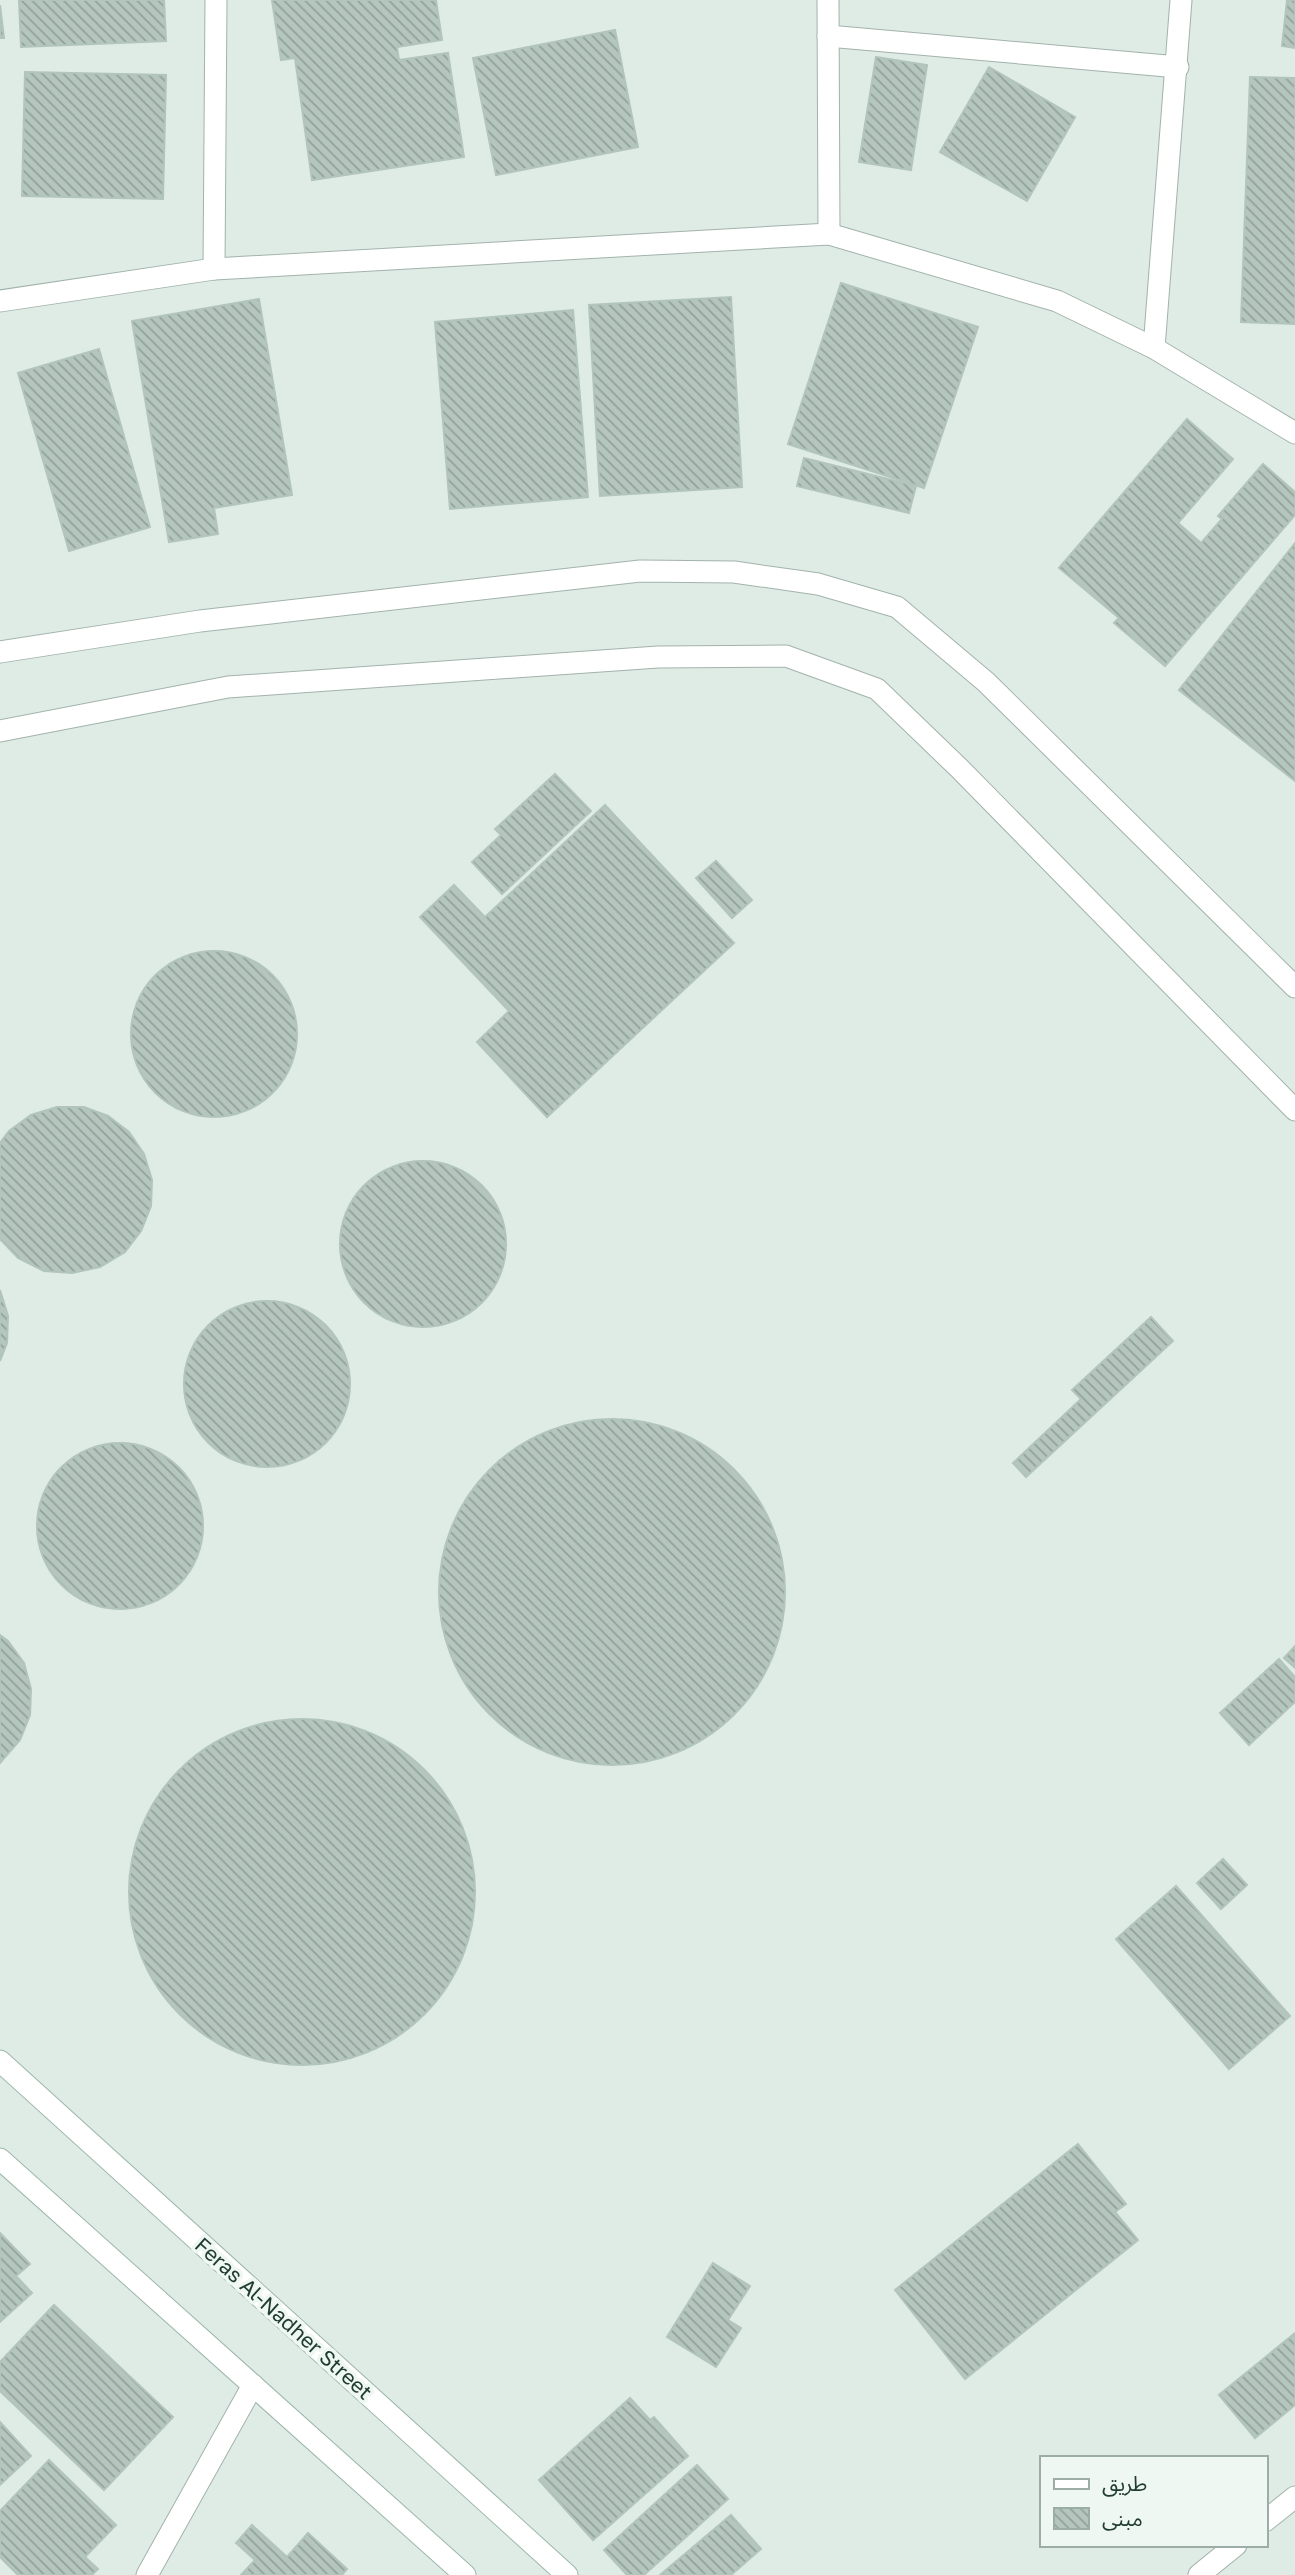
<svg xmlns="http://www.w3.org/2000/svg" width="1295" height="2575" font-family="'Golos Text','Noto Sans Arabic',sans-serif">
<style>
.building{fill:url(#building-back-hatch);stroke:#b1c5bb;stroke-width:2}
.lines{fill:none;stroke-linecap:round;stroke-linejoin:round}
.street-casing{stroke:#a2b3ac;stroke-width:23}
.secondary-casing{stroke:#9db7ac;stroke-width:23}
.street{stroke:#fff;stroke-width:21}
.secondary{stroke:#fff;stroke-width:21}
.labels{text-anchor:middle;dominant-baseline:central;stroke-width:7;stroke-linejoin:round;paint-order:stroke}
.street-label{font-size:21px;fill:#1f3b32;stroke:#eff7f3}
</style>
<defs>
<pattern id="building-back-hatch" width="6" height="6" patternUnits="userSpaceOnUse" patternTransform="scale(1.75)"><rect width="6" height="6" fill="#b4c6bd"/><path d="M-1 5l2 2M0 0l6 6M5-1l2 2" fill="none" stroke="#92a29a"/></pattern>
</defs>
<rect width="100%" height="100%" fill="#dfebe5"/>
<g class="building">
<polygon points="19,0 164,0 166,41 21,47"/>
<polygon points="272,0 436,0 442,40 397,47 399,60 448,53 464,157 312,180 295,58 281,60"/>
<polygon points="1287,0 1295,0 1295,48 1282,46"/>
<polygon points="0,5 4,38 0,38"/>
<polygon points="615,30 638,147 496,175 473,58"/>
<polygon points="876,57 927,65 911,170 859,162"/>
<polygon points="989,67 1075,117 1027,201 940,152"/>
<polygon points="25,72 166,75 163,199 22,196"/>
<polygon points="1250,77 1295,78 1295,324 1241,322"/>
<polygon points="841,283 978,327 924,488 788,444"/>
<polygon points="731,297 742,487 600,496 589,305"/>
<polygon points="259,299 292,495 214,508 218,534 169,542 132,321"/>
<polygon points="573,310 588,497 450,509 435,322"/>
<polygon points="99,349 150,527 69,551 18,373"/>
<polygon points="1187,419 1233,459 1178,523 1201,543 1222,519 1218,516 1263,464 1295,492 1295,515 1165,666 1114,623 1119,618 1059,568"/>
<polygon points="804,458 916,486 909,513 797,486"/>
<polygon points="1295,543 1295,781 1179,690"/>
<polygon points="555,774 591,811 502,894 472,862 501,835 495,829"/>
<polygon points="605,805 734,943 547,1117 477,1042 509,1011 420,917 454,885 485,917"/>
<polygon points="716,861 752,900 732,918 696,878"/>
<circle cx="214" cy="1034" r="83"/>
<polygon points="57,1107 84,1107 108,1116 129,1132 144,1154 152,1180 151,1206 141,1231 125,1252 100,1267 72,1273 44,1271 18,1258 0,1239 0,1143 9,1131 31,1115"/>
<circle cx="423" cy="1244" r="83"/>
<polygon points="0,1290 8,1316 7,1343 0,1361"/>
<circle cx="267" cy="1384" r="83"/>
<polygon points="1151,1317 1173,1341 1026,1477 1013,1463 1081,1399 1072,1390"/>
<circle cx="612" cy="1592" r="173"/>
<circle cx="120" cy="1526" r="83"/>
<polygon points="0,1635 8,1641 24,1663 31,1689 30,1715 20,1740 0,1763"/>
<polygon points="1295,1646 1295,1668 1284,1658"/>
<polygon points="1279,1659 1295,1677 1295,1702 1249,1745 1220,1713"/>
<circle cx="302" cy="1892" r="173"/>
<polygon points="1223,1859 1247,1885 1221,1909 1197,1883"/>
<polygon points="1176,1886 1290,2016 1229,2069 1116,1939"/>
<polygon points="1078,2144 1126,2204 1115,2212 1138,2240 965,2379 895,2290"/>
<polygon points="0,2233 30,2264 16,2276 32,2293 0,2322"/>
<polygon points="713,2263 750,2286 728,2320 741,2328 716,2367 667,2337"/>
<polygon points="54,2305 173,2417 104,2490 0,2391 0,2362"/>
<polygon points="1295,2333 1295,2405 1255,2438 1219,2395"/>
<polygon points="630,2398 650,2420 654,2417 688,2456 593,2540 539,2480"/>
<polygon points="0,2422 31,2456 0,2485"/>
<polygon points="49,2460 116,2525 85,2557 98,2569 92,2575 18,2575 0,2557 0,2511"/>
<polygon points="697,2465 728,2499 644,2575 627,2575 604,2550"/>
<polygon points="731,2515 761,2549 731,2575 660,2575"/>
<polygon points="252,2525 287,2557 308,2533 347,2569 342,2575 241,2575 255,2560 236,2543"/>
</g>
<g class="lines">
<g class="street-casing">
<g id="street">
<polyline points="828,0 829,234"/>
<polyline points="828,36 1178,67"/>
<polyline points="214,269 216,0"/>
<polyline points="0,301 214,269 829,234 1057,301 1154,348 1295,433"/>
<polyline points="1154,348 1181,0"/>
<polyline points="0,652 200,621 640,571 734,572 818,584 897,607 986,682 1295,987"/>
<polyline points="0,731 228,687 658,657 786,656 877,689 959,768 1295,1110"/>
<polyline points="1265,2521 1295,2497"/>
<polyline points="147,2575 253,2385"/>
<polyline points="1199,2575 1236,2545"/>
</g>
</g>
<g class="secondary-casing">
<g id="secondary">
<polyline points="0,2061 567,2575"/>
<polyline points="0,2159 465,2575"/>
</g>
</g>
<use href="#street" class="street"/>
<use href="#secondary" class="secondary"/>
</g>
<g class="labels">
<g class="street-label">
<text transform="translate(284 2318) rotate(42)">Feras Al-Nadher Street</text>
</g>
</g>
<rect x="1040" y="2456" width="228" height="91" fill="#eff7f3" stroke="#9caca6" stroke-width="2"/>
<rect x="1054" y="2479" width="35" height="10" fill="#ffffff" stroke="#9caca6" stroke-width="2"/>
<text x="1102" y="2491" font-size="21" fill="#1f3b32">طريق</text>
<rect x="1054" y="2508" width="35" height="21" fill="url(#building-back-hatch)" stroke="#9caca6" stroke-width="2"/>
<text x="1102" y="2526" font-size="21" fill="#1f3b32">مبنى</text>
</svg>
